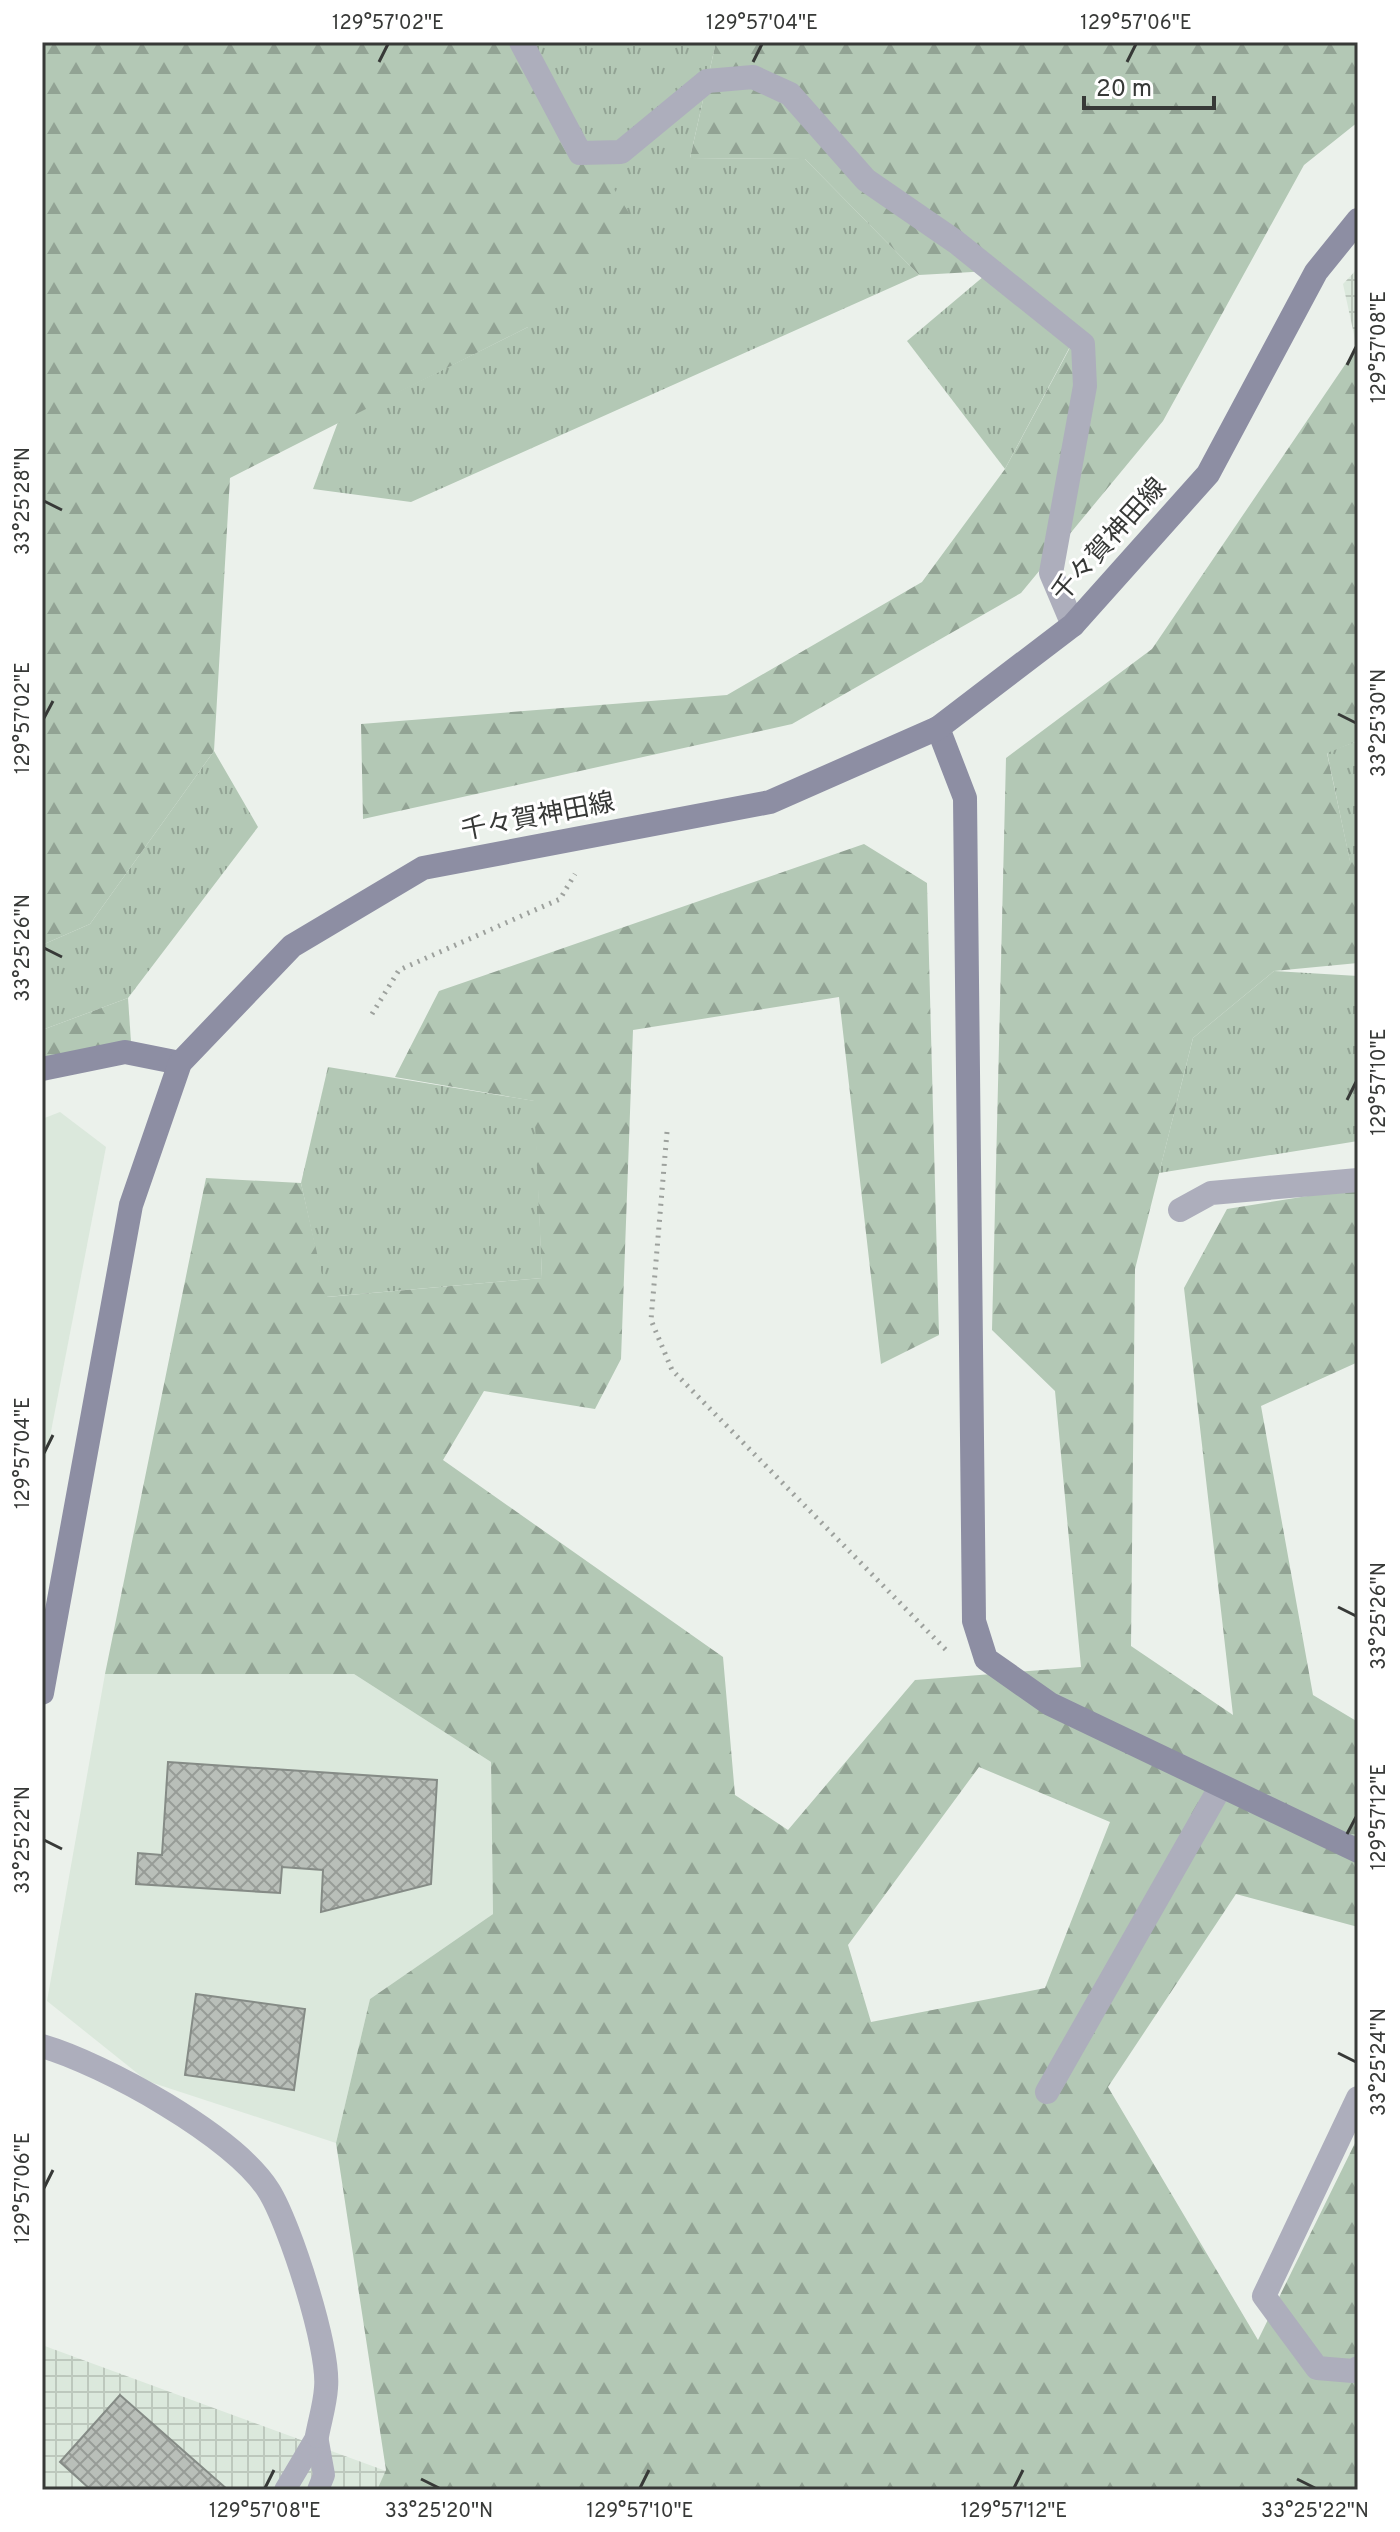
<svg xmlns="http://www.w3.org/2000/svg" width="1400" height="2532" font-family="Overpass,'Noto Sans JP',sans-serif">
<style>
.built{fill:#dbe8dc}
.industrial{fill:url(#industrial-grid)}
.grass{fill:url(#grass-tufts)}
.forest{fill:url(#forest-firs);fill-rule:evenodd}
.building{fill:url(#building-cross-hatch);stroke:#858b86;stroke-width:2}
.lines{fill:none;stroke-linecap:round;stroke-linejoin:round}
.path{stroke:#9da19d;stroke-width:5;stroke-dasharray:2 6;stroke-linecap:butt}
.lane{stroke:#adaebc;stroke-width:22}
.street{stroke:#adaebc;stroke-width:24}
.secondary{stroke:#8d8ea3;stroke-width:24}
.ticks{fill:none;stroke:#373937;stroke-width:3}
.labels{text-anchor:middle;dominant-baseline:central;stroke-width:6;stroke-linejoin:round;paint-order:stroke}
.street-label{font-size:26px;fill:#373937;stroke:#fff}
.neatline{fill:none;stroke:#373937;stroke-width:3}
.ticks-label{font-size:20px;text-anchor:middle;fill:#373937}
</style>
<defs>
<pattern id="industrial-grid" width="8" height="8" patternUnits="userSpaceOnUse" patternTransform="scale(2)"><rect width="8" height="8" fill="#dbe8dc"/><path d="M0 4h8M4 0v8" fill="none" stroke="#bdc8bd"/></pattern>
<pattern id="grass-tufts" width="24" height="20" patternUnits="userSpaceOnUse" patternTransform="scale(2)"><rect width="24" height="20" fill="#b3c8b5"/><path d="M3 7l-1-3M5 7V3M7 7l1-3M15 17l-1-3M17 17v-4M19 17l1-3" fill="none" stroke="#92a394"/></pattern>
<pattern id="forest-firs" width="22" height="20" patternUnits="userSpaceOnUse" patternTransform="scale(2)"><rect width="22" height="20" fill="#b3c8b5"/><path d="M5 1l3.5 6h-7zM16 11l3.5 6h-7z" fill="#92a394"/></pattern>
<pattern id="building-cross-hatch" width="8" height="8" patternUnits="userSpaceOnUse" patternTransform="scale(2)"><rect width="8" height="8" fill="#b9bfb9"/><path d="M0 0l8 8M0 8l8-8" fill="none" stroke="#979c97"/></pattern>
</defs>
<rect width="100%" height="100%" fill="#ebf1eb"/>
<g class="built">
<polygon points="60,1112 106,1147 42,1478 42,1119"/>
<polygon points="105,1674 354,1674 491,1762 493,1914 370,1999 336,2143 147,2081 47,2001"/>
</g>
<g class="industrial">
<polygon points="1358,268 1358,353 1343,284"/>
<polygon points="42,2345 386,2471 377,2490 42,2490"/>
</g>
<g class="grass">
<polygon points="522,42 716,42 690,158 805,159 919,275 411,502 313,489 338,422 528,327"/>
<polygon points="990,271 1074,339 1005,469 907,341"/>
<polygon points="1358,741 1358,862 1350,862 1327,752"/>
<polygon points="214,751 258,827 128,998 42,1030 42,945 90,924"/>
<polygon points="1274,971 1358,976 1358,1141 1159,1173 1193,1038"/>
<polygon points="328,1067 535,1101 542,1278 326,1297 301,1183"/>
</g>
<g class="forest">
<polygon points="42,42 522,42 639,229 528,327 230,478 214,751 90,924 42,945"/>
<polygon points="716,42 1358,42 1358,122 1304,165 1163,421 1021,593 792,724 363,819 361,724 727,695 922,582 1005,469 1074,340 990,271 919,275 805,159 690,158"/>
<path d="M1355 350 1358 353V741L1327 753 1350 861 1358 862V963L1274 971 1193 1038 1135 1269 1131 1646 1233 1715 1184 1288 1227 1209 1358 1188V1362L1261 1406 1313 1695 1358 1722V1927L1236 1894 1108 2087 1258 2340 1358 2137V2490H377L386 2470 336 2143 370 1999 493 1914 491 1762 354 1674H105L206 1178 301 1183 327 1297 542 1278 534 1101 395 1077 439 991 864 844 927 883 939 1335 881 1364 839 997 633 1030 621 1359 595 1409 484 1391 443 1460 723 1657 735 1795 788 1830 915 1680 1081 1667 1055 1391 992 1330 1006 758 1152 649ZM979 1767 1110 1822 1045 1988 871 2022 848 1945Z"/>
<polygon points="128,998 131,1042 42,1075 42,1030"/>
</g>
<g class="building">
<polygon points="168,1762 437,1780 431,1884 321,1912 323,1870 282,1867 280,1893 136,1884 138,1853 162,1855"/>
<polygon points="196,1994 305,2009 294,2090 185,2075"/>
<polygon points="120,2395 228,2490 91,2490 60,2462"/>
</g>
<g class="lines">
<g class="path">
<polyline points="372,1014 399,970 560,899 575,874"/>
<polyline points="667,1132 651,1320 672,1370 946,1650"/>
</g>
<g class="lane">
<polyline points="317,2436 324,2475 318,2490"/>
<polyline points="285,2490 317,2436"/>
</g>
<g class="street">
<polyline points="521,42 580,153 621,152 707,81 753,77 790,94 866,180 956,242 1083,344 1085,386 1051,573 1073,625"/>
<polyline points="1180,1210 1211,1193 1358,1180"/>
<path d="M42 2046C104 2064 235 2136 269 2191 290 2225 330 2349 326 2388 325 2404 320 2420 317 2436"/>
<polyline points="1047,2092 1221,1786"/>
<polyline points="1358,2098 1264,2296 1317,2368 1353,2371 1358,2368"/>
</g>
<g class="secondary">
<polyline points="938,728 965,798 974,1621 986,1659 1050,1704 1358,1851"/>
<polyline points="42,1069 125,1052 180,1063"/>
<polyline points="42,1693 131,1205 180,1063 292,946 423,868 770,802 938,728 1073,625 1208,474 1316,272 1358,220"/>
</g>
</g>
<path class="ticks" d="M379 62 388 44M753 62 762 44M1127 62 1136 44M1347 365 1356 347M44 501 62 510M1338 714 1356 723M44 718 53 701M44 948 62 957M1347 1100 1356 1082M44 1453 53 1435M1338 1607 1356 1616M1347 1834 1356 1817M44 1840 62 1849M1338 2053 1356 2062M44 2188 53 2170M421 2479 439 2488M1297 2479 1315 2488M265 2488 274 2470M640 2488 649 2470M1014 2488 1023 2470"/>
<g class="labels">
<g class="street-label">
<text transform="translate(1110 541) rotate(-48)">千々賀神田線</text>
<text transform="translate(538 818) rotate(-11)">千々賀神田線</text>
</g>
</g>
<rect width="1400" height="2532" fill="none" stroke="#ffffff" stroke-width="88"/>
<path d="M1084 96v12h130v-12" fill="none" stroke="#373937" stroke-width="4"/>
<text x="1096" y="96" font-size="24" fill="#373937" stroke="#ffffff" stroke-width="6" paint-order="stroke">20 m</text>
<rect x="44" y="44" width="1312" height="2444" class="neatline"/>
<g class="ticks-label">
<text x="388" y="29">129°57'02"E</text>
<text x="762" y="29">129°57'04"E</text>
<text x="1136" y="29">129°57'06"E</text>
<text transform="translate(1378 347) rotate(-90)" y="7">129°57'08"E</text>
<text transform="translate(22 501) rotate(-90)" y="7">33°25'28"N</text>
<text transform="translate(22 718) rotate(-90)" y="7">129°57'02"E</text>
<text transform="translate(1378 723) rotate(-90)" y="7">33°25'30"N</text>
<text transform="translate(22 948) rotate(-90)" y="7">33°25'26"N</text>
<text transform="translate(1378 1082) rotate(-90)" y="7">129°57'10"E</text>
<text transform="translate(22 1453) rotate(-90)" y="7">129°57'04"E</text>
<text transform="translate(1378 1616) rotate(-90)" y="7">33°25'26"N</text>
<text transform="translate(1378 1817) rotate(-90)" y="7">129°57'12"E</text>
<text transform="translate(22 1840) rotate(-90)" y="7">33°25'22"N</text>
<text transform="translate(1378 2062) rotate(-90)" y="7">33°25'24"N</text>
<text transform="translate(22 2188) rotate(-90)" y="7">129°57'06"E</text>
<text x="265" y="2517">129°57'08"E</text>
<text x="439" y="2517">33°25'20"N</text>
<text x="640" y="2517">129°57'10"E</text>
<text x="1014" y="2517">129°57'12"E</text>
<text x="1315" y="2517">33°25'22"N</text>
</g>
</svg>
